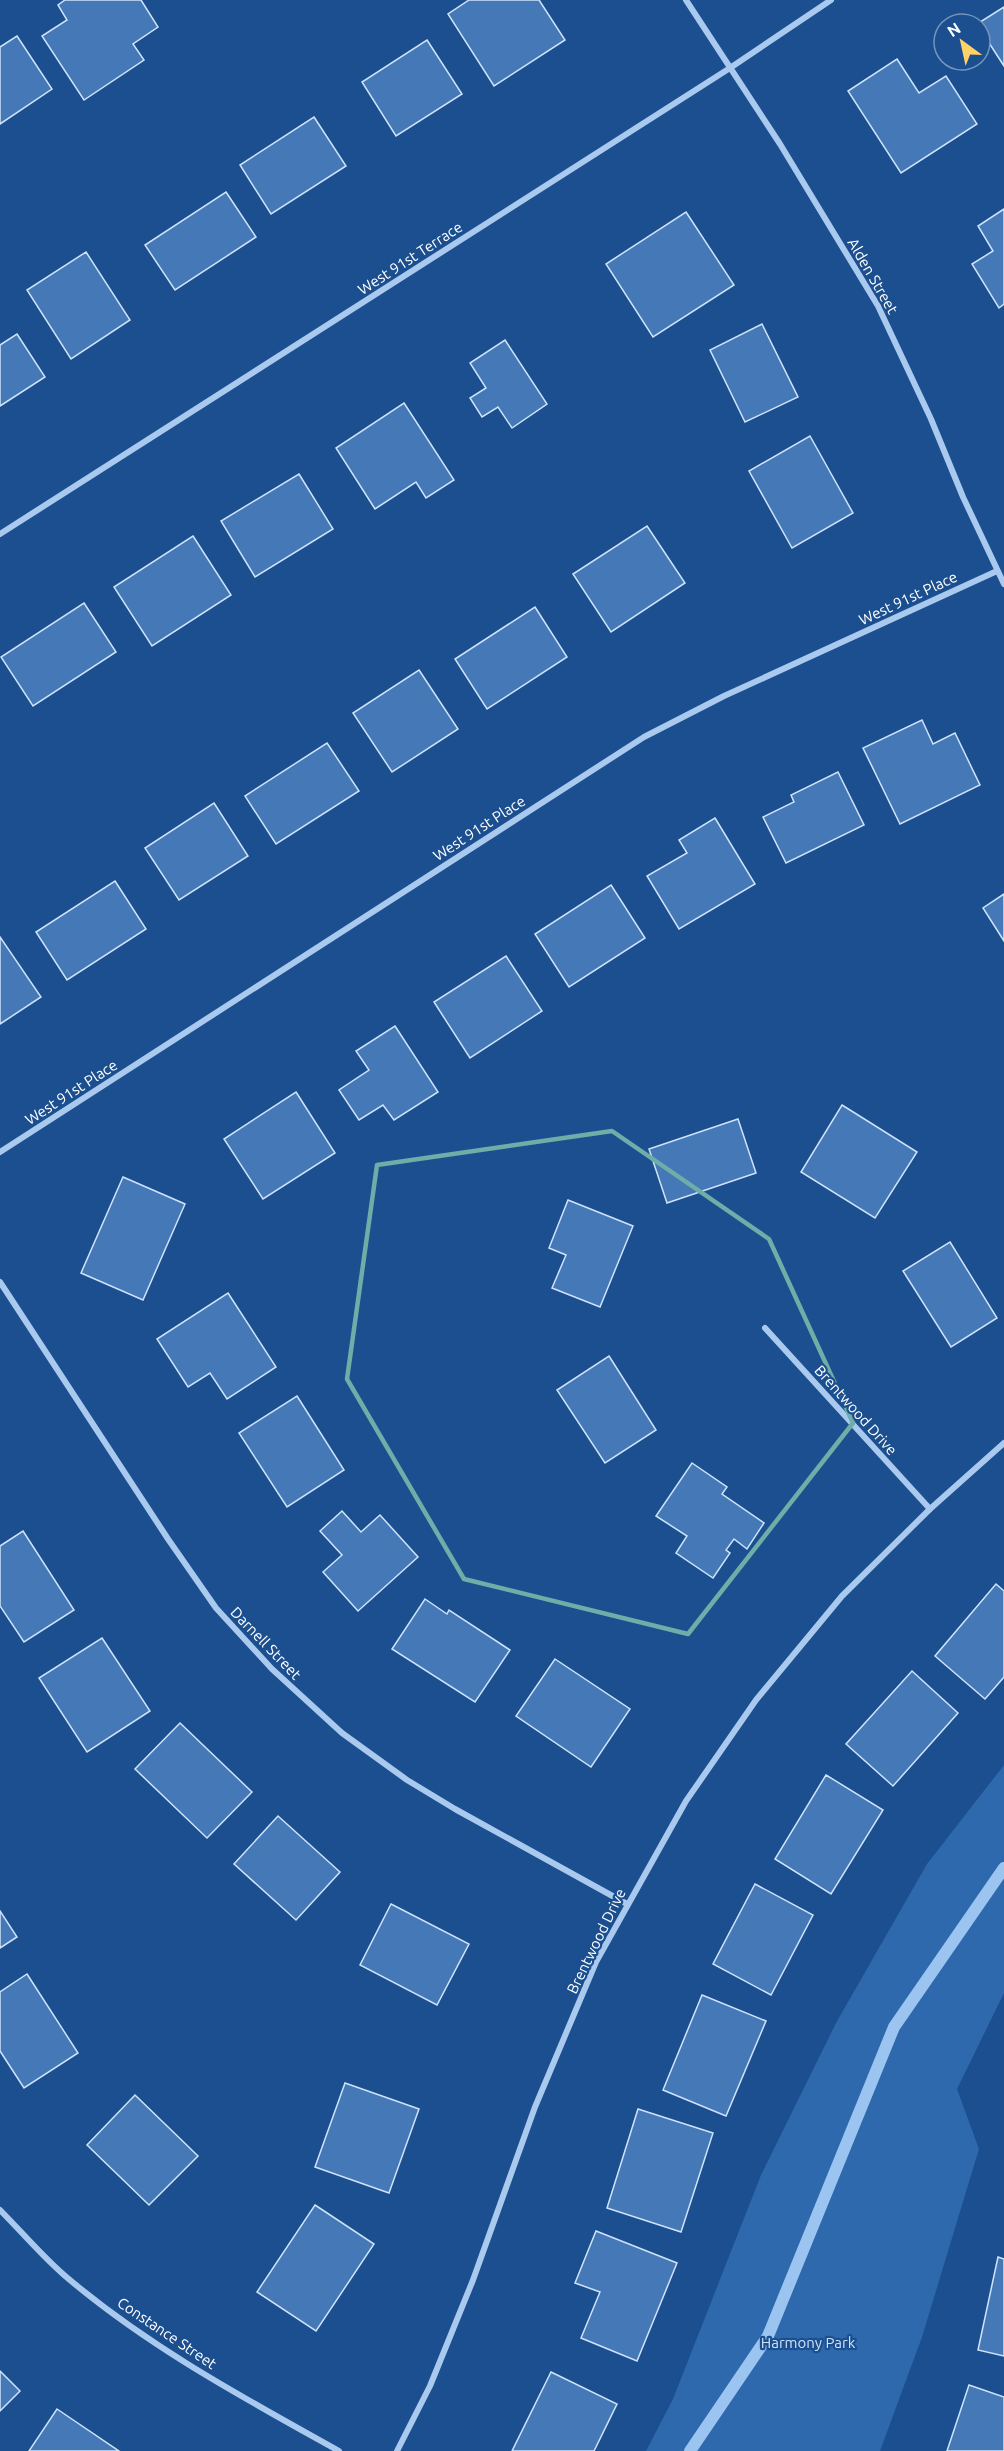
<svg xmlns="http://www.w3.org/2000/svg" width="1004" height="2451" font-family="Ubuntu,sans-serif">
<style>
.green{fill:#2e69ad}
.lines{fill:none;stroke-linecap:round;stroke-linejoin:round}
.stream{stroke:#9cc4f0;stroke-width:12}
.building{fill:#4478b7;stroke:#cfe3fa;stroke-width:1.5}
.minor{stroke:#a9c9ee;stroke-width:6}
.marked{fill:none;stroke:#6fada8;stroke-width:4.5;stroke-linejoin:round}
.labels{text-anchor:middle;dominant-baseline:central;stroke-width:4.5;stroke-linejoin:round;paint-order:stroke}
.street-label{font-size:15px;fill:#fff;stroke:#1b4f8f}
.park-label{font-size:15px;fill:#cfe3fa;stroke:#1b4f8f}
</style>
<rect width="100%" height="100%" fill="#1b4f8f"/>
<polygon class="green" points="1004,1765 1004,1993 957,2089 979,2149 922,2337 880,2451 646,2451 673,2399 761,2175 836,2023 927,1864"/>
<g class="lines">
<polyline class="stream" points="690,2451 768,2336 894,2027 1004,1868"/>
</g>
<g class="building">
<polygon points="65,0 141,0 158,27 133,44 144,60 84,100 42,36 67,20 58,5"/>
<polygon points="469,0 539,0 565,40 494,86 448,14"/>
<polygon points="1004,7 1004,66 980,29 980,24 977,24"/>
<polygon points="17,36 52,89 0,124 0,47"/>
<polygon points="427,40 462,94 396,136 362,82"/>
<polygon points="897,59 919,93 946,76 977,124 901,173 848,91"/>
<polygon points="314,117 346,166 271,214 240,165"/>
<polygon points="226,192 256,237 175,290 145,245"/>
<polygon points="1004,209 1004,304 999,308 972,264 993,251 978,226"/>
<polygon points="686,212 734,285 653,337 606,264"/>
<polygon points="86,252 130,320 71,359 27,290"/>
<polygon points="762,324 798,397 745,422 710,350"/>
<polygon points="17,334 45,377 0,406 0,345"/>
<polygon points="505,340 547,404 512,428 498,407 482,417 470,398 486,388 470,363"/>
<polygon points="404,403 454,480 426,498 416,482 375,509 336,448"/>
<polygon points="810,436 853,513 792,548 749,471"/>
<polygon points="299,474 333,529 255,577 221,521"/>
<polygon points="647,526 685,583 611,632 573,574"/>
<polygon points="193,536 231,595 152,646 114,587"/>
<polygon points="84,603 116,652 33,706 1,657"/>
<polygon points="535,607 567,657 487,709 455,659"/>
<polygon points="419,670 458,729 392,772 353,713"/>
<polygon points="922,720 933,744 955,733 980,785 900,824 863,748"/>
<polygon points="327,743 359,791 276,844 245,796"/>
<polygon points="838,772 864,825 786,863 763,817 794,802 791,795"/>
<polygon points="214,803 248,856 179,900 145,848"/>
<polygon points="715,818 755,884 679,929 647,876 687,853 679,840"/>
<polygon points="115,881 146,929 67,980 36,932"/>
<polygon points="611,885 645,938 569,987 535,934"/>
<polygon points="1004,894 1004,941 983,908"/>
<polygon points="0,937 41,997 0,1024"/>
<polygon points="506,956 542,1011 470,1058 434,1002"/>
<polygon points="395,1026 438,1092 394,1120 383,1105 359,1120 339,1090 369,1070 356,1051"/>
<polygon points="296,1092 335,1153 263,1199 224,1139"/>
<polygon points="842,1105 917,1152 875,1218 801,1172"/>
<polygon points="738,1119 756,1173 667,1203 649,1149"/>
<polygon points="123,1177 185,1204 143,1300 81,1273"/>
<polygon points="568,1200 633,1226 600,1307 552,1288 566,1255 549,1248"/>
<polygon points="950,1242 997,1318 951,1347 903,1271"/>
<polygon points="228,1293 276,1367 227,1399 210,1373 188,1387 157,1339"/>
<polygon points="609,1356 656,1430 605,1463 557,1390"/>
<polygon points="297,1396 344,1470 287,1507 239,1433"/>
<polygon points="692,1463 727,1487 722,1494 764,1523 747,1549 734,1539 726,1550 730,1553 713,1578 676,1553 687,1536 656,1516"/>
<polygon points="342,1511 361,1532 380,1515 418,1557 358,1611 323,1572 342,1555 320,1531"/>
<polygon points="23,1531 74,1610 24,1642 0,1606 0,1546"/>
<polygon points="996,1584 1004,1591 1004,1677 985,1699 935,1656"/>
<polygon points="425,1599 447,1614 449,1610 510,1650 475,1702 392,1649"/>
<polygon points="102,1638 150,1711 87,1752 39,1678"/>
<polygon points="555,1659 630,1709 591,1767 516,1716"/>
<polygon points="912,1671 958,1713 893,1786 846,1744"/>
<polygon points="180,1723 252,1792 207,1838 135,1769"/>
<polygon points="826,1775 883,1810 831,1894 775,1859"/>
<polygon points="278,1816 340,1872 296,1920 234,1864"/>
<polygon points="755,1884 813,1915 771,1995 713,1964"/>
<polygon points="391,1904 469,1944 437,2005 360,1965"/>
<polygon points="0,1911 17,1937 0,1948"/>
<polygon points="27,1974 78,2053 24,2088 0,2051 0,1992"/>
<polygon points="702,1995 766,2021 726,2116 663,2090"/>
<polygon points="345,2083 419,2109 389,2193 315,2167"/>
<polygon points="135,2095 198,2156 149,2205 87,2145"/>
<polygon points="638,2109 713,2133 681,2232 607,2208"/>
<polygon points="315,2205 374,2244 316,2331 257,2292"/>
<polygon points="596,2231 677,2263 637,2361 581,2338 600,2292 575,2283"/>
<polygon points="998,2257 1004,2259 1004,2356 978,2350"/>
<polygon points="0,2371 20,2391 0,2411"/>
<polygon points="551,2372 617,2404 594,2451 512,2451"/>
<polygon points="969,2385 1004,2397 1004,2451 947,2451"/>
<polygon points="57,2409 119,2451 29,2451"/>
</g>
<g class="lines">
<g class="minor">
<polyline points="686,0 780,144 878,306 931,419 963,497 1004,584"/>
<polyline points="0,534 730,68 831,0"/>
<polyline points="0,1152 644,737 724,696 997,571"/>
<polyline points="0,1282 168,1539 216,1608 272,1669 342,1733 407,1780 455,1809 627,1904"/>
<polyline points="765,1328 930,1509"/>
<path d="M0 2210C21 2231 41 2255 64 2275 147 2346 244 2398 339 2451"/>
<polyline points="397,2451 430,2386 473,2280 535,2107 596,1962 686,1801 756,1700 842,1596 930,1509 1004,1443"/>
</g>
</g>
<path class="marked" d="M612 1131 769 1239 853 1423 688 1634 464 1579 347 1379 377 1165Z"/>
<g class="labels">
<g class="street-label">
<text transform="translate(410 258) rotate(-33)">West 91st Terrace</text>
<text transform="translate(873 276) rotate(60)">Alden Street</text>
<text transform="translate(908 598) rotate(-25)">West 91st Place</text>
<text transform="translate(479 828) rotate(-33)">West 91st Place</text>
<text transform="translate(71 1092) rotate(-33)">West 91st Place</text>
<text transform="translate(856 1410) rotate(48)">Brentwood Drive</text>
<text transform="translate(266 1643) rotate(46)">Darnell Street</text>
<text transform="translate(596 1941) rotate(-64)">Brentwood Drive</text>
<text transform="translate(167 2333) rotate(34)">Constance Street</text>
</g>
<g class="park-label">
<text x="808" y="2342">Harmony Park</text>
</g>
</g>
<g transform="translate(962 42) rotate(327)"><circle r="28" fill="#1b4f8f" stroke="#7695bc" stroke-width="1.5"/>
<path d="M0-4.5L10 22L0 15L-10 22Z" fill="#ffd166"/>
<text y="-9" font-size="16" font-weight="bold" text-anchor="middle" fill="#ffffff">N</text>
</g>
</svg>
